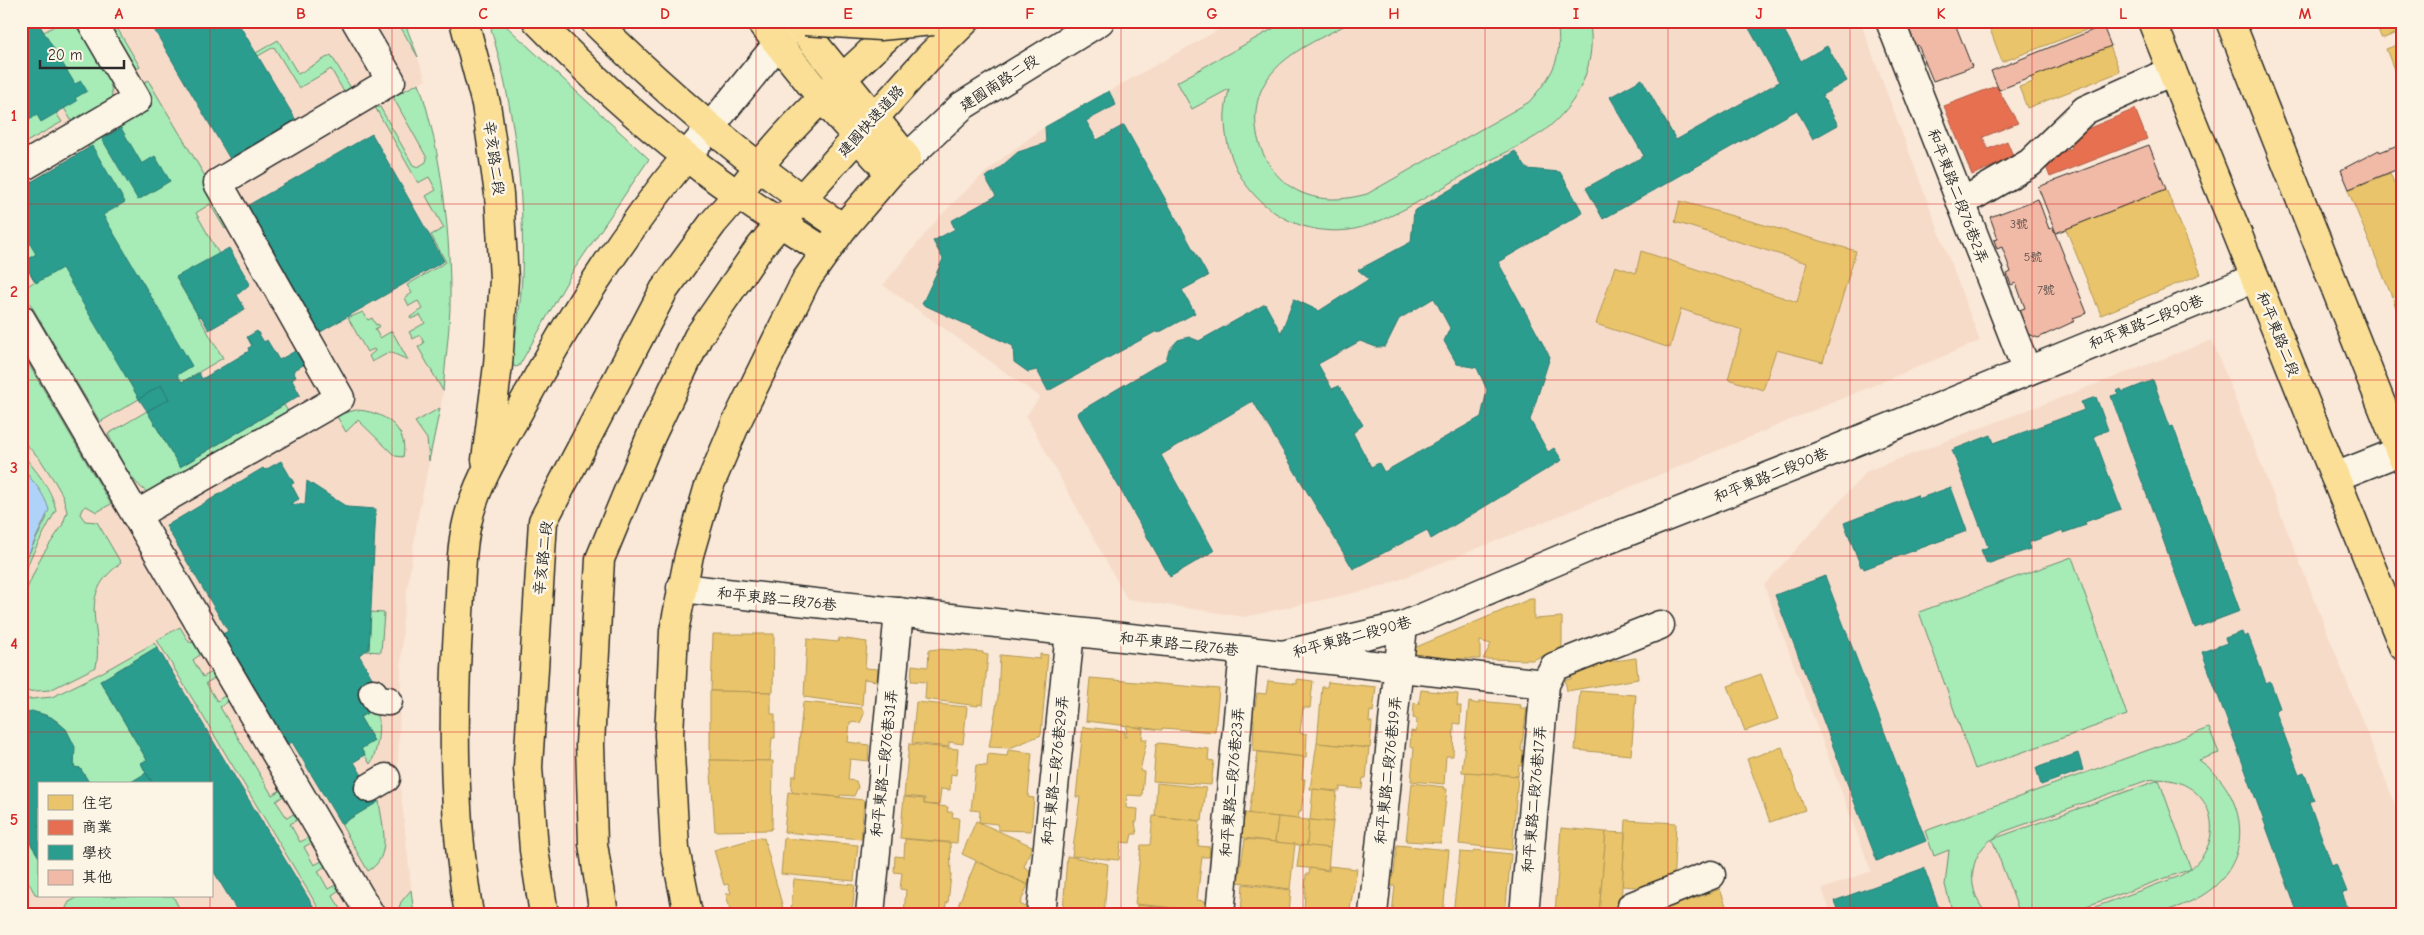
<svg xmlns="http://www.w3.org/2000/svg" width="2424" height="935" font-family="'Comic Neue','LXGW WenKai TC',sans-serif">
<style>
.built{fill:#f7dbc9;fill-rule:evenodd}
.green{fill:#a7ebb6;stroke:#698b70}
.water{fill:#afd3f8;stroke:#7a90a6}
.homes{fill:#e9c46a;stroke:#b09657}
.shops{fill:#e76f51;stroke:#af5b46}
.schools{fill:#2a9d8f;stroke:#2a7b71;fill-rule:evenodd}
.building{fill:#f1baa6;stroke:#2b2b2b}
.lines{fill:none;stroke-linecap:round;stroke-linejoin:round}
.minor-casing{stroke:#2b2b2b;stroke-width:31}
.major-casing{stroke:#2b2b2b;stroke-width:31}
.highway-casing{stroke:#2b2b2b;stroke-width:31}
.minor{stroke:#fcf5e5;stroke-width:28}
.major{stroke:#fbdf96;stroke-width:28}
.highway{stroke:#fbdf96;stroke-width:28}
.highway-bridge-casing{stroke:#2b2b2b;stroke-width:31;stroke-linecap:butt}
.highway-bridge{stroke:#fbdf96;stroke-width:28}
.grid{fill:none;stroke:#d62828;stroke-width:1;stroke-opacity:0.55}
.labels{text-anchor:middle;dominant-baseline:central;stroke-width:5;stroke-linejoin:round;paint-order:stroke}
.number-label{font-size:12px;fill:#5c4f4a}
.street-label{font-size:15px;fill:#2b2b2b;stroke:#fcf5e5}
.neatline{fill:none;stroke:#d62828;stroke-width:2}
.grid-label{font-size:16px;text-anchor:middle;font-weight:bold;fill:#d62828}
</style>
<rect width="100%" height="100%" fill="#fae9d8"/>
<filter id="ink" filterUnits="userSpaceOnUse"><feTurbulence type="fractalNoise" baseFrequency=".02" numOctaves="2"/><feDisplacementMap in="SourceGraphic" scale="10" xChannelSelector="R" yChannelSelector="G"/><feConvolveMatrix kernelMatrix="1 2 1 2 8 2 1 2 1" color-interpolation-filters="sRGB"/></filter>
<g filter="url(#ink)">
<g class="built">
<path d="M21 21H404L426 80 419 83 427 107 440 177 447 237 450 308 442 401 418 516 403 619 398 764 414 914H21ZM39 784H211V896H39Z"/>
<polygon points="1234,21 1860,21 1980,341 1616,493 1381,587 1245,617 1127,599 1026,416 1040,397 883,285 940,216 979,178 1009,153 1043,128"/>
<polygon points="2212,340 2403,824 2403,914 1831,914 1822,889 1871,871 1764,585 1867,471"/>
</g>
<g class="green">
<path d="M21 21 40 26 44 32 63 21H78C89 40 117 80 111 101L75 127 64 108 56 113 62 122 21 145Z"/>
<polygon points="102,21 113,21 140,67 132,72"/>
<polygon points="397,21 404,21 418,57"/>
<path d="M1287 21H1353C1324 37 1287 51 1268 78 1242 115 1259 173 1300 192 1322 202 1344 200 1367 194L1529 102C1553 74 1563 60 1557 21H1589C1596 50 1586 85 1568 107 1561 116 1553 124 1544 131 1524 145 1499 155 1478 167 1444 186 1386 225 1349 230 1284 238 1227 188 1225 122 1224 111 1227 100 1229 89L1192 109 1177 82Z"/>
<path d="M497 22 504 24 649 159 573 271 519 366 515 367 511 362C516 333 521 304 522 274 525 192 514 107 491 29Z"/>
<polygon points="278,40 298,74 331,55 351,88 344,92 331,69 299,88 274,47 258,56 256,53"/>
<polygon points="148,80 234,225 225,229 210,204 196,213 219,254 176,278 223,358 182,382 139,399 100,422 22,290 35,281 23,262 21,263 21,188 89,148 86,142 151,105 140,85"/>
<path d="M419 83C442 154 451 234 450 308 449 336 445 364 443 391L418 347 424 343 420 335 413 339 409 332 425 323 420 315 411 319 410 317 423 309 418 301 409 306 405 298 412 293 407 285 446 262 431 235 444 228 426 196 436 190 429 177 418 183 375 107H380L413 165 418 167 426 162 427 158 394 99V96Z"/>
<polygon points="363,312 368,320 372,318 376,325 378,324 380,326 375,329 380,338 392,331 408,360 390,352 372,362 369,356 375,351 374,349 367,352 348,318"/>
<path d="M21 351 111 504 97 512 86 506 82 509 80 514 85 521 97 522 121 563C75 597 104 625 96 667L50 690 21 692V602L41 557 62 526 67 512 63 496 55 482 40 459 21 439Z"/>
<path d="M284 405 289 413 149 493C130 483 118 453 108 434L147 411 180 467Z"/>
<polygon points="440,408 429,461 427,439 415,422"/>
<path d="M356 410C382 411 409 427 403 457L395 456 358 420 346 432 336 415Z"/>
<path d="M21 453C35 469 52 489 56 510L31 557 21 582V570L47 517 28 474 21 469Z"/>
<polygon points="2072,557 2127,715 1975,769 1919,612"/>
<polygon points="371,612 384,613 381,652 366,651 369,649"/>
<polygon points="180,627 189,642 195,643 201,654 193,660 203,677 212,672 215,678 206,683 217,701 226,695 229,701 220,707 272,795 281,790 285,795 276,801 287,818 295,813 299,819 290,824 300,842 310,837 313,842 304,847 314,865 324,860 327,865 318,871 328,889 337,884 341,889 332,895 343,912 351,907 355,914 322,914 157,640"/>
<path d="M154 643 157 647 100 681 147 760 141 763 146 773 128 784H102L100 781 90 784 80 768 74 767C78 733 55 708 21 713V700L52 697 101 673Z"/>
<path d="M375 709C382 721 378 753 370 764L361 749 374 741 360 717Z"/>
<path d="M2209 728 2219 753 2199 760C2242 789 2257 849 2214 887 2199 900 2179 907 2159 913 2144 918 2095 914 2076 914L2180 876C2236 844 2212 771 2148 780L2003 832 1993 839 2159 780 2191 869 2064 914H2020L1992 839C1967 857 1967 892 1987 914H1953L1945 885 1949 850 1934 856 1925 831Z"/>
<path d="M379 801C382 825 393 857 368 871L341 824Z"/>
<polygon points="21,808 30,823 21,829 39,857 39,895 35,894 21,869"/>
<polygon points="411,890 414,914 397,914 401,902"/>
<polygon points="80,896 173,896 182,914 63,914 69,902"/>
</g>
<path class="water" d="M21 469C33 479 45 495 49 510L21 570Z"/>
<g class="homes">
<polygon points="1987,21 2101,21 2102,24 2002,62"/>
<polygon points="2375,21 2403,21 2403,31 2384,38 2381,37"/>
<polygon points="2403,43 2403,86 2400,85 2386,49"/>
<polygon points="2110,46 2120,72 2027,108 2019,87 2033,82 2031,77"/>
<polygon points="2390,173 2399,195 2403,193 2403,293 2392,297 2348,190"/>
<polygon points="2166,189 2201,274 2101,315 2066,229"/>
<polygon points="1680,201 1856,251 1823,362 1776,350 1763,390 1728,379 1742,330 1681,309 1670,348 1596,324 1615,266 1636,273 1641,251 1797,302 1807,263 1675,222"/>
<polygon points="2403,293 2403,325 2393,300 2401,297 2400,294"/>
<polygon points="1530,599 1534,599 1534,619 1562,617 1562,649 1532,660 1483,659 1491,644 1480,641 1480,659 1415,658 1414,648"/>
<polygon points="713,634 774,634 773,692 711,691"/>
<polygon points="839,638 867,642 865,668 878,669 877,681 864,679 862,705 804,697 807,639 838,642"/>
<polygon points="938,649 983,652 983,654 988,655 983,705 978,704 978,706 925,699 926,682 911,681 912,665 928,667 929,650"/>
<polygon points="1040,654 1048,655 1041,735 1010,748 989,747 998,697 1000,655 1040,659"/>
<polygon points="1636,658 1638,679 1567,691 1565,680 1571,679 1570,667"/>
<polygon points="1761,674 1778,719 1745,731 1728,686"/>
<polygon points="1090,678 1219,689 1215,732 1162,728 1162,730 1086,721"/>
<polygon points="1297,679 1313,681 1310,708 1303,708 1300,733 1307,734 1306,757 1253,751 1254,720 1249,720 1250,709 1255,709 1257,693 1266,694 1268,681 1297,684"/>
<polygon points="1328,682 1376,687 1373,712 1370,711 1369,722 1372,722 1370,748 1317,743 1322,687 1327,687"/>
<polygon points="1421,690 1458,694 1457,706 1461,706 1460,724 1454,723 1453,756 1446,756 1444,784 1411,781 1414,748 1410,747 1411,731 1416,732 1417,719 1413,718 1414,703 1419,704"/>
<polygon points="710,691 771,692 771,714 775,714 775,738 772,738 770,761 710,760"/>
<polygon points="1580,691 1636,695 1631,755 1575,750"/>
<polygon points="1479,701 1521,705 1520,708 1527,708 1521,750 1523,750 1522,766 1519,765 1518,776 1462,772 1469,702 1479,704"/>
<polygon points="803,702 862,708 864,714 860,723 850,722 848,742 869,745 868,761 850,759 848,780 856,781 858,787 854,796 840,795 840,797 794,793 791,790 792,776 796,776"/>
<polygon points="916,702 967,707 963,744 949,742 949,747 912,743"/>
<polygon points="1127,725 1143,729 1142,739 1147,739 1140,771 1144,772 1142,796 1127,795 1126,808 1138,809 1137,822 1135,822 1137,834 1132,834 1130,843 1121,842 1119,860 1072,856 1080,797 1076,797 1083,727 1125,731 1124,737 1126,737"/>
<polygon points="1159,743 1209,749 1208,760 1214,761 1211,785 1153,781 1156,745"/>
<polygon points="1317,743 1369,748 1366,778 1363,778 1362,789 1340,787 1340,791 1310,789"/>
<polygon points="909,744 958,749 956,775 951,774 950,790 941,789 939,805 924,804 925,798 904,796"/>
<polygon points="1782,747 1805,810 1770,822 1747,759"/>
<polygon points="1008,750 1032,753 1028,797 1034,798 1031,831 999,830 997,824 979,822 980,811 971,810 976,765 987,766 988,754 1007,756"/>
<polygon points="1258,752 1304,757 1302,779 1305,779 1301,812 1299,812 1298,819 1249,814"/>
<polygon points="710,760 773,761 772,828 770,830 715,831"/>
<polygon points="1466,772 1518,776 1512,850 1459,844"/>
<polygon points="1157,783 1206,788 1202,821 1155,816"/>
<polygon points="1412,783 1444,787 1443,789 1447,789 1441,843 1406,841"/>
<polygon points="1313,789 1337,792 1333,822 1310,820"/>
<polygon points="788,792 864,800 861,839 784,832"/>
<polygon points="904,797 924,799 924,804 948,807 947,812 953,812 952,817 959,818 957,843 900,838"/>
<polygon points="1245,813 1278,817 1275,842 1237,837 1239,816 1245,817"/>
<polygon points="1153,816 1200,821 1198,846 1210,847 1209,857 1202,857 1197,900 1205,901 1204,911 1135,904 1141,845 1150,845"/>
<polygon points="1278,817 1309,820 1307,846 1275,842"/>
<polygon points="1309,820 1333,822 1330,848 1307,846"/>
<polygon points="1626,820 1676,823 1673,890 1622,886"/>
<polygon points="976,821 1032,846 1024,867 1030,870 1028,885 962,854"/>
<polygon points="1561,828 1606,832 1599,914 1555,914"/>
<polygon points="1606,832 1625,833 1621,905 1608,914 1599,914"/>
<polygon points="760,837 761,839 764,838 784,912 782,914 731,914 726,894 731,893 728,884 724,885 714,850"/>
<polygon points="784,838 858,845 854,881 781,874"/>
<polygon points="905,839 950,843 951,875 948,903 946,903 945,914 904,913 906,890 900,889 902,873 894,872 895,856 904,857"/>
<polygon points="1245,839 1295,844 1290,889 1238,882"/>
<polygon points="1300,845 1330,848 1328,870 1297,867"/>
<polygon points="1397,845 1449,850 1443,914 1392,914 1395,886 1386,886 1388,873 1394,874"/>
<polygon points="1474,850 1511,854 1505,914 1453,914 1460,852 1473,853"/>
<polygon points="1067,856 1108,864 1104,914 1074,914 1063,911"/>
<polygon points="976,861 1028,885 1020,904 1026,907 1024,914 962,914 956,911"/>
<polygon points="1329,866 1357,869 1349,914 1297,914 1302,913 1304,909 1306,874 1309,874 1310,868 1329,871"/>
<polygon points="794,879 855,885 852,914 808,914 808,910 791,909"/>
<polygon points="1243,884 1291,890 1289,914 1237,914 1241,913"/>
<polygon points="1720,889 1729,914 1644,914 1682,894 1685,902"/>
<polygon points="1137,905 1191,910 1190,914 1136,914"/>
</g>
<g class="shops">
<polygon points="1996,86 2018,123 1983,137 1988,149 2007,141 2014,158 1972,175 1944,106"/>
<polygon points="2135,109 2147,139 2050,177 2045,164 2051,162 2050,157 2072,148 2068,137"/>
</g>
<g class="schools">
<polygon points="21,21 37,21 75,84 81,81 87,91 75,98 77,101 41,122 37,115 21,125"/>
<polygon points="149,21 249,21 240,26 296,120 230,159"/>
<polygon points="1745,21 1779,21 1801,61 1827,46 1847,81 1822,95 1838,125 1813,139 1797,110 1603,219 1586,188 1644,156 1610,97 1642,79 1676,140 1779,82"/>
<polygon points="1109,91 1116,105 1086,121 1097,140 1124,125 1208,276 1182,290 1195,313 1158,333 1157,331 1048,391 1037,370 1028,372 1014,362 1013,346 922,304 943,259 933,241 955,229 951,221 996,196 985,177 996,171 1018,152 1046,143 1045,127"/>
<polygon points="121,128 142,164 155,156 170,181 138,200 102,139"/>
<polygon points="372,134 444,261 317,334 245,207"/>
<polygon points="92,146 125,202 103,215 192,366 177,375 182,382 199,373 202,379 249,351 248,348 252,346 247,337 257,331 264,342 267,340 279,360 297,350 305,364 293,371 296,377 292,380 300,395 180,467 147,411 169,399 161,385 139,399 62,268 36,283 23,262 36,254 21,229 21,188"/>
<path d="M1515 151 1527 169 1560 172 1583 213 1498 262 1550 357 1530 420 1548 452 1554 448 1562 460 1431 539 1427 530 1353 569 1253 401 1161 455 1214 551 1170 577 1077 413 1166 360 1169 350 1178 340 1189 337 1199 341 1265 304 1281 333 1294 299 1319 311 1369 279 1358 270 1411 242 1414 211ZM1434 298 1450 328 1444 341 1457 364 1477 368 1487 390 1481 417 1384 472 1379 463 1371 467 1353 433 1363 425 1339 386 1332 389 1318 364 1360 341 1376 347H1385L1399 319Z"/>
<polygon points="229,248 250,284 237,295 245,309 209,330 201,316 199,317 176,277"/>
<polygon points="2153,380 2170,427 2173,426 2240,611 2195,628 2111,396 2118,394 2117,391 2121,389 2123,392"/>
<polygon points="161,385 169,399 147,411 139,399"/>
<polygon points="2096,397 2108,430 2094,436 2121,509 2085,522 2086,525 2063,533 2063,530 2028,543 2030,549 1987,564 1981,550 1988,547 1952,450 1991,435 1994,443 2084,410 2081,402"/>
<polygon points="281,461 294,483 291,484 299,499 290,504 305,505 307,481 347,507 376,509 369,649 359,655 379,690 375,709 360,717 374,741 361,749 365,755 354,762 378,802 341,824 292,742 283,748 217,637 228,631 166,526 263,468 265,470"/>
<polygon points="1951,487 1967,531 1864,569 1863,566 1861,567 1844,523 1917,495 1918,499"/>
<polygon points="1825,576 1926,841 1877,861 1775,595"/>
<polygon points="2242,632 2244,637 2248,635 2266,683 2270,681 2280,708 2275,710 2299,774 2304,772 2314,800 2309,802 2332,866 2336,864 2347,892 2342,893 2350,914 2298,914 2202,652 2227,643 2225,638"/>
<polygon points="157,647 221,754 318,914 239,914 211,867 211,784 153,784 146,773 141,763 147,760 100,681"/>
<polygon points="32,711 51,717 66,729 75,747 74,767 80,768 90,784 39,784 39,857 21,828 30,823 21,808 21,713"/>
<polygon points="2078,753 2083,770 2041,785 2036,768"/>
<polygon points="146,773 153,783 128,784"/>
<polygon points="1924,868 1941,914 1839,914 1834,901"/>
</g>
<g class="building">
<polygon points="1900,21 1954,21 1972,67 1933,81 1918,45 1910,48"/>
<polygon points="2103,26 2111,46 1999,90 1991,71"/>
<polygon points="2403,143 2403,167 2349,189 2341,170 2379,150 2380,152"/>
<polygon points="2149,145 2166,189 2056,233 2038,187"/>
<polygon points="2038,199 2049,229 2053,228 2087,313 2073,318 2075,321 2038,338 2024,332 2016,311 2025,308 2016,283 2011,285 2007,274 2011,272 2002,247 1997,249 1994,240 1998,239 1990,217"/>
</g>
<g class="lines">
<g class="minor-casing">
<g id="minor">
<polyline points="1890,21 2027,371"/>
<polyline points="686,157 792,26"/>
<polyline points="907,158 962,106 1100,21"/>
<polyline points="21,168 137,100 91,21"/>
<polyline points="1961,203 2030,163 2085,110 2172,71"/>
<polyline points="21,319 370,914"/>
<polyline points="2335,477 2403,450"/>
<polyline points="136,515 340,398 218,183 391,81 356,21"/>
<polyline points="681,588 1545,684"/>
<polyline points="1282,655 1403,626 1594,545 1798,465 2255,278"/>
<polyline points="373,693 377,700 388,701"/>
<polyline points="369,788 386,778"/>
<polyline points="870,914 899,612"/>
<polyline points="1041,914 1070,632"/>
<polyline points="1220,914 1244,651"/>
<polyline points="1373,914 1403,626"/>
<polyline points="1524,914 1545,684 1554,667 1660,625"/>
<polyline points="1631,914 1632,906 1711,875"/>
</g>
</g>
<g class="major-casing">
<g id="major">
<polyline points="464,21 486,104 499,194 504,279 498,365 486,460"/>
<path d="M537 21C584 69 634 116 687 157 731 192 778 222 826 252"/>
<polyline points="2152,21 2403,646"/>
<polyline points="2230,21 2403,459"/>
<path d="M469 914C452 815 452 714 459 614 461 584 460 552 467 523 476 483 499 447 519 411 567 321 621 236 686 157"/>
<polyline points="544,914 534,850 528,767 543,521 664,290 713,223 738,194"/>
<polyline points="604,914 593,844 590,744 600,559 651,436 698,337 758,250 780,223"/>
<polyline points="688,914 675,849 669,735 674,631 689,555 708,489 736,423 806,280 843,228 890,173 907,158 796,21"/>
</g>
</g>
<g class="highway-casing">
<g id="highway">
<path d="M594 21C671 97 753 167 843 228"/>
<polyline points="760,21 821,97 890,173"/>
<path d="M738 194C784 129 845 76 904 21"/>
<polyline points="780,223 928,58 965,21"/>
</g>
</g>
<use href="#minor" class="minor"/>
<use href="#major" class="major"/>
<use href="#highway" class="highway"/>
<g class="highway-bridge-casing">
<polyline id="highway-bridge" points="805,21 880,26 933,21"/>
</g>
<use href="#highway-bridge" class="highway-bridge"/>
</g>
</g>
<path class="grid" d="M210 21V784M392 21V914M574 21V914M756 21V914M939 21V914M1121 21V914M1303 21V914M1485 21V914M1668 21V914M1850 21V914M2032 21V914M2214 21V914M21 204H2403M21 380H2403M21 556H2403M21 732H2403M210 896V914"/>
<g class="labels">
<g class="number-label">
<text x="2019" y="224">3號</text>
<text x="2033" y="257">5號</text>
<text x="2046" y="290">7號</text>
</g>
<g class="street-label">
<text transform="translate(999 83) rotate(-33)">建國南路二段</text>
<text transform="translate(871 121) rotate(-48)">建國快速道路</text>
<text transform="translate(494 158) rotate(82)">辛亥路二段</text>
<text transform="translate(1958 196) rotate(69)">和平東路二段76巷2弄</text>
<text transform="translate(2146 322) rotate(-22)">和平東路二段90巷</text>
<text transform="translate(2278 334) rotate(68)">和平東路二段</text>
<text transform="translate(1771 475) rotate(-22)">和平東路二段90巷</text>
<text transform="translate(543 558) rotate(-84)">辛亥路二段</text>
<text transform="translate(777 599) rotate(6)">和平東路二段76巷</text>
<text transform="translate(1352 637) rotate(-15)">和平東路二段90巷</text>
<text transform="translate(1179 644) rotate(6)">和平東路二段76巷</text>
<text transform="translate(884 763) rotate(-84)">和平東路二段76巷31弄</text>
<text transform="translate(1055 770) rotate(-84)">和平東路二段76巷29弄</text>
<text transform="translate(1388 770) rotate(-84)">和平東路二段76巷19弄</text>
<text transform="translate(1232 782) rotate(-85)">和平東路二段76巷23弄</text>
<text transform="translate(1534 799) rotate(-85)">和平東路二段76巷17弄</text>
</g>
</g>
<rect width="2424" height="935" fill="none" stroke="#fcf5e5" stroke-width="55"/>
<rect x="38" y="782" width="175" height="115" fill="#fcf5e5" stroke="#a8a49b"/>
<rect x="48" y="795" width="25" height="15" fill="#e9c46a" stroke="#a8a49b"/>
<text x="82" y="808" font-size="15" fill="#2b2b2b">住宅</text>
<rect x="48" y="820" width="25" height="15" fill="#e76f51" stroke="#a8a49b"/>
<text x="82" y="832" font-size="15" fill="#2b2b2b">商業</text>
<rect x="48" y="845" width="25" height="15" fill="#2a9d8f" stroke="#a8a49b"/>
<text x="82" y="858" font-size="15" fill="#2b2b2b">學校</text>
<rect x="48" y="870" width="25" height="15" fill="#f1baa6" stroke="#a8a49b"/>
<text x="82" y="882" font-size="15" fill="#2b2b2b">其他</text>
<path d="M40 60v8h84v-8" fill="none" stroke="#2b2b2b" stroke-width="2.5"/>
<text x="48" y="60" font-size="15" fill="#2b2b2b" stroke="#fcf5e5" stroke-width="4" paint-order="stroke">20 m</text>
<rect x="28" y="28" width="2368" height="880" class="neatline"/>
<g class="grid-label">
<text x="119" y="19">A</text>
<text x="301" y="19">B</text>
<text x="483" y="19">C</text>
<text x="665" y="19">D</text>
<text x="848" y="19">E</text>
<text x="1030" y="19">F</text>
<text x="1212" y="19">G</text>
<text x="1394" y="19">H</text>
<text x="1576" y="19">I</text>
<text x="1759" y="19">J</text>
<text x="1941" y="19">K</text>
<text x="2123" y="19">L</text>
<text x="2305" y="19">M</text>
<text x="14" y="121">1</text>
<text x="14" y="297">2</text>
<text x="14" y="473">3</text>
<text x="14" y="649">4</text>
<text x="14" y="825">5</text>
</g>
</svg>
